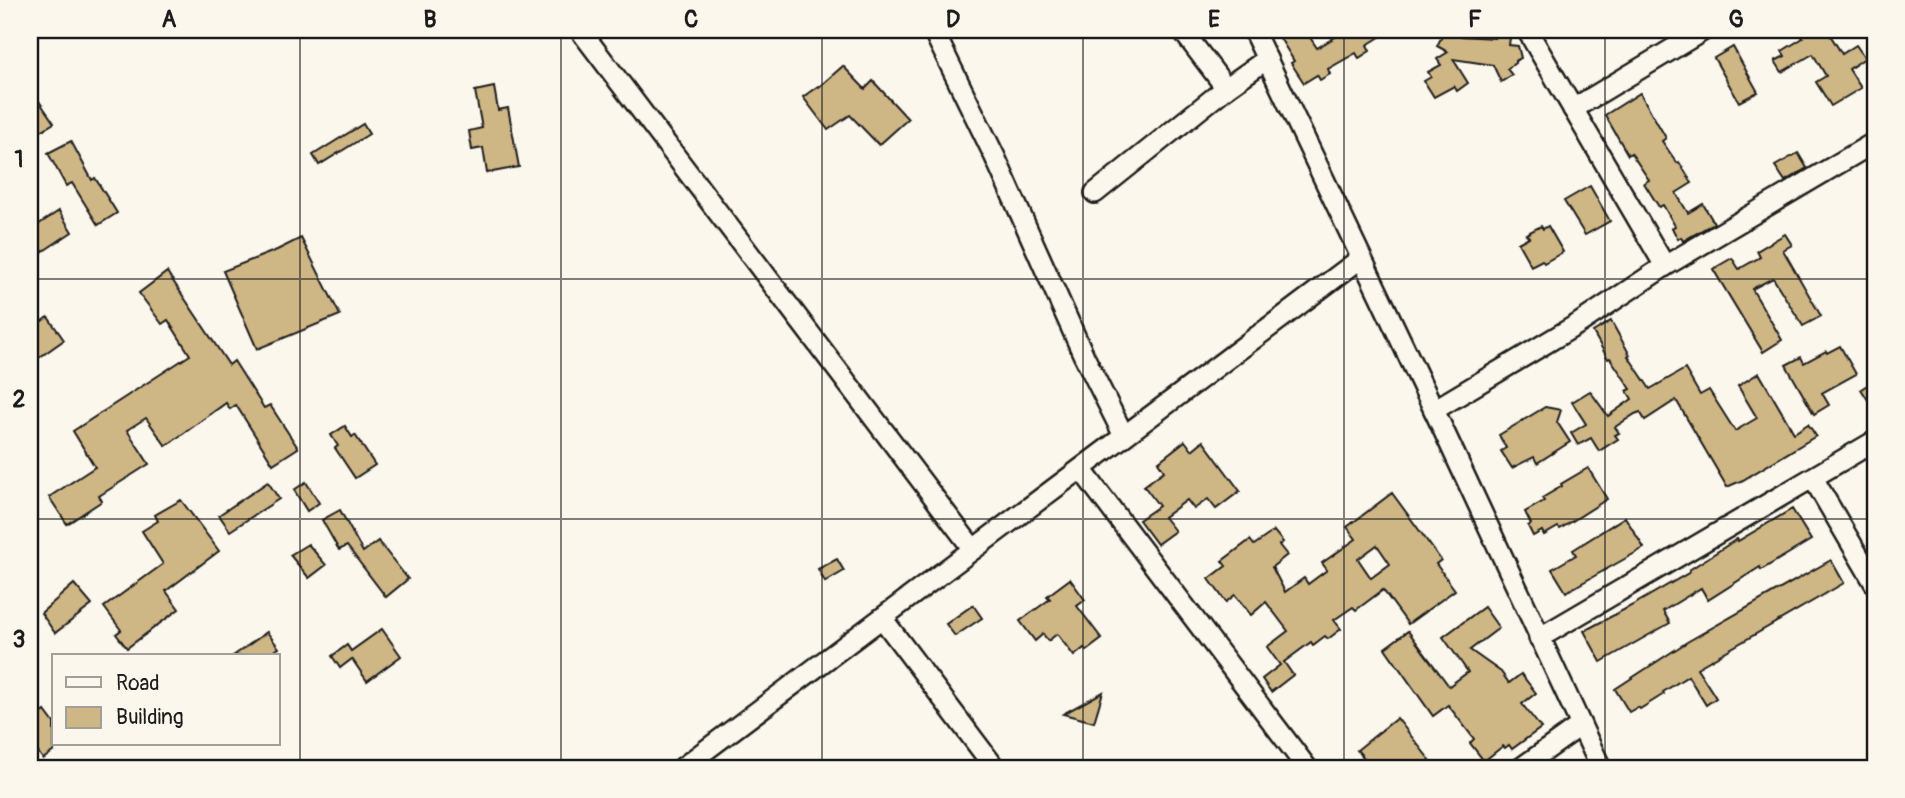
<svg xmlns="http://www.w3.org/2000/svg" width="1905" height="798" font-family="Pangolin,sans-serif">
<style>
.building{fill:#cfb685;stroke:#1c1c1c;stroke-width:2;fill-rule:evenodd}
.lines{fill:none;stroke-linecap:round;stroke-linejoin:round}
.minor-casing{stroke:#1c1c1c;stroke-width:24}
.minor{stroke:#fbf7ec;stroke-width:19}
.grid{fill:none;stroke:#1c1c1c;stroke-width:2;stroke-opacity:0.55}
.neatline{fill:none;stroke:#1c1c1c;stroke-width:2.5}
.grid-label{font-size:23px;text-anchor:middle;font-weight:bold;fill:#1c1c1c}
</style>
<rect width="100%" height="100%" fill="#fbf7ec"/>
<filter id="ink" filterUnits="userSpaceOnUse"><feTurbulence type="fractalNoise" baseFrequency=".0143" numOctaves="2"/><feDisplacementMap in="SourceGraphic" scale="14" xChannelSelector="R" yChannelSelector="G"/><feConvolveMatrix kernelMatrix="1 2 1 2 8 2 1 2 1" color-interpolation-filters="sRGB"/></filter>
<g filter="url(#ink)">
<g class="building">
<polygon points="1275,30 1305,30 1317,48 1347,30 1391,30 1367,45 1370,51 1359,58 1356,53 1328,69 1330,74 1320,80 1317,75 1304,83 1291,63 1294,61"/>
<polygon points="1445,30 1465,30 1462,36 1494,38 1493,31 1511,30 1509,45 1518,46 1521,58 1515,61 1515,63 1507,69 1512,75 1501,82 1493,65 1453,59 1468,83 1457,91 1454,86 1434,97 1424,81 1431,77 1428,72 1441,65 1437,59 1448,52 1437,46"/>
<polygon points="1798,30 1827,30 1842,54 1856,45 1865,58 1849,69 1861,88 1831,106 1816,82 1826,76 1813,54 1782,72 1775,61 1785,56 1782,51 1803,38"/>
<polygon points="1733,47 1758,92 1739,102 1714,58"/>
<polygon points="843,66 865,89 873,81 908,119 879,145 850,115 828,130 803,97 818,86 819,87"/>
<polygon points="494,87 498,110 508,108 519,167 487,173 483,148 472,150 469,131 482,128 475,91"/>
<polygon points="30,88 54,123 36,134 30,123"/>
<polygon points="1640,93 1666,138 1662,141 1677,163 1679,162 1692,183 1676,193 1688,213 1703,204 1714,223 1683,241 1681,237 1678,239 1672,228 1675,226 1663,205 1659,207 1644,183 1649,180 1631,153 1628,155 1605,115"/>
<polygon points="363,124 369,134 319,165 313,155"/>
<polygon points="71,141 92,180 95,178 117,213 98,225 72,183 66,186 48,153"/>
<polygon points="1798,153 1807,168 1785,181 1775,166"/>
<polygon points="1590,186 1610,221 1585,235 1564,201"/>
<polygon points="59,211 72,232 30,260 30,230"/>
<polygon points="1541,226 1543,229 1548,226 1563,252 1544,263 1542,260 1531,266 1518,243 1529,237 1526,234"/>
<polygon points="1785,234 1792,245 1783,250 1821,316 1803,326 1773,278 1752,289 1782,340 1763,352 1713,269 1732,258 1739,269 1760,257 1757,251"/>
<polygon points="301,238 340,315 257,349 223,271 277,250"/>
<polygon points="167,272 229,365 234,361 264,408 270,405 298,448 273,464 236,405 230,409 226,403 166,446 146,418 127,430 149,464 99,496 102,501 67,524 49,497 95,467 73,431 190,355 168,320 162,324 139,293"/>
<polygon points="48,317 64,340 30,364 30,329"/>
<polygon points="1611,321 1630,355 1628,356 1650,389 1685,369 1700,395 1709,390 1735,431 1757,418 1738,386 1759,373 1794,433 1808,424 1816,436 1743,480 1727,487 1676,400 1645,420 1640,412 1635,414 1615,427 1619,433 1615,435 1618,439 1599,451 1591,438 1578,445 1571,433 1586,424 1572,402 1590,391 1608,416 1632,399 1627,391 1631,389 1610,358 1608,359 1593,332"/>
<polygon points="1840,346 1856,374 1822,393 1829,405 1814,414 1786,365 1801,357 1804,363 1826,351 1827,353"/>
<polygon points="1875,380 1875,411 1861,389"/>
<polygon points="1545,407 1561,410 1557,422 1570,442 1537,463 1534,457 1512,468 1501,451 1506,448 1499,435"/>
<polygon points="345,426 352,437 355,435 375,465 355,478 335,448 338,446 331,435"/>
<polygon points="1185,441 1192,450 1203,441 1240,491 1216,509 1208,499 1194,509 1187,500 1164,517 1175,531 1157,544 1139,520 1159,506 1144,486 1164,471 1158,462"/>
<polygon points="1588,468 1607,499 1560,529 1558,527 1544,535 1542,531 1533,536 1528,526 1531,524 1525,512 1544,501 1542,498 1562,486 1561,484"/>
<polygon points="268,482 279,499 230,531 219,515"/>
<polygon points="306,482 319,503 307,511 294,490"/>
<path d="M1392 493 1441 560 1436 564 1455 590 1408 624 1383 590 1356 610 1353 607 1334 620 1341 629 1328 639 1325 636 1313 645 1311 642 1284 662 1293 675 1271 692 1262 679 1280 665 1267 647 1288 631 1266 602 1251 615 1235 595 1226 602 1209 579 1226 566 1222 561 1250 540 1254 545 1274 531 1283 542 1279 545 1287 555 1272 567 1285 592 1304 578 1308 584 1327 570 1322 563 1356 539 1347 527ZM1377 545 1390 564 1371 578 1358 559Z"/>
<polygon points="181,500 219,551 166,591 179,609 127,648 116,634 121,630 104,607 163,564 142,531 158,521 155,515"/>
<polygon points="1792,509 1811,540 1761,570 1760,567 1708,600 1701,588 1663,611 1670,623 1601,662 1584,631 1633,605 1690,572 1689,570 1737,539 1738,541"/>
<polygon points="340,510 363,552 378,541 408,579 386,597 347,546 339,550 322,520"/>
<polygon points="1625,517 1644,548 1566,592 1552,569 1576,555 1573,550"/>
<polygon points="308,544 326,565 309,578 290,555"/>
<polygon points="837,559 844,571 825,582 818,569"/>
<polygon points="1831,560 1844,583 1697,668 1716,698 1706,705 1688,676 1663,692 1664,694 1640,709 1638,707 1629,712 1615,689 1687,642"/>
<polygon points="1070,579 1085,600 1077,606 1102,639 1086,651 1084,648 1074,656 1057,634 1048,641 1043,634 1035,641 1020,621 1050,599 1047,596"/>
<polygon points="74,584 92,605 55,633 41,613"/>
<polygon points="973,605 982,618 955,636 946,624"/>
<polygon points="1484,607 1499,628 1470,650 1501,672 1509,683 1521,674 1536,693 1522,704 1541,728 1512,749 1509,745 1505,748 1503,746 1484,761 1470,743 1474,739 1448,705 1433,716 1385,648 1408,631 1449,686 1468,672 1443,637"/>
<polygon points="382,629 401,656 367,681 352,659 340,668 332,656 347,645 351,651"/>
<polygon points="267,632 279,648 267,656 233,656"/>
<polygon points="1103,692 1094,722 1063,714"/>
<polygon points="30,703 38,716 45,711 54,723 54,751 43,759 30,741"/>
<polygon points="1397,718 1436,768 1355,768 1366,760 1357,750"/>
</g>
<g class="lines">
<g class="minor-casing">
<g id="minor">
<polyline points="580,30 973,549"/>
<polyline points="933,30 995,157 1084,356 1124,436"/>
<polyline points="1182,30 1226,88"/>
<polyline points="1253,30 1434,410 1601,768"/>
<polyline points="1527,30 1665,266"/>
<polyline points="1573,109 1704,30"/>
<polyline points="1095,193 1226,88 1267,59"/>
<polyline points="1434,410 1578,324 1665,266 1875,142"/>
<polyline points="1081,469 1307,768"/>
<polyline points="1813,478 1875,584"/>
<polyline points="882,618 995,768"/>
<polyline points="1539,638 1875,441"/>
<polyline points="682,768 1360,259"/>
<polyline points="1521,768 1581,725"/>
</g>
</g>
<use href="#minor" class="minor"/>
</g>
</g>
<path class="grid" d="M300 30V768M561 30V768M822 30V768M1083 30V768M1344 30V768M1605 30V768M30 279H1875M30 519H1875"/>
<rect width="1905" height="798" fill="none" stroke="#fbf7ec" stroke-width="77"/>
<rect x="52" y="654" width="228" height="91" fill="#fbf7ec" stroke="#a29f99" stroke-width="2"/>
<rect x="66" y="677" width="35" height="10" fill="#fbf7ec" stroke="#a29f99" stroke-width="2"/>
<text x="116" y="690" font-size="21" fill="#1c1c1c">Road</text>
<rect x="66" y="707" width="35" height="21" fill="#cfb685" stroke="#a29f99" stroke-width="2"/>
<text x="116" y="724" font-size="21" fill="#1c1c1c">Building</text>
<rect x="38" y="38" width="1829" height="722" class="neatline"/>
<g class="grid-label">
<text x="169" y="27">A</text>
<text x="430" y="27">B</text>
<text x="691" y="27">C</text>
<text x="953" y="27">D</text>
<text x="1214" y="27">E</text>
<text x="1475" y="27">F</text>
<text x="1736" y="27">G</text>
<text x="19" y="167">1</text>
<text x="19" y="407">2</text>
<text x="19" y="647">3</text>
</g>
</svg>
